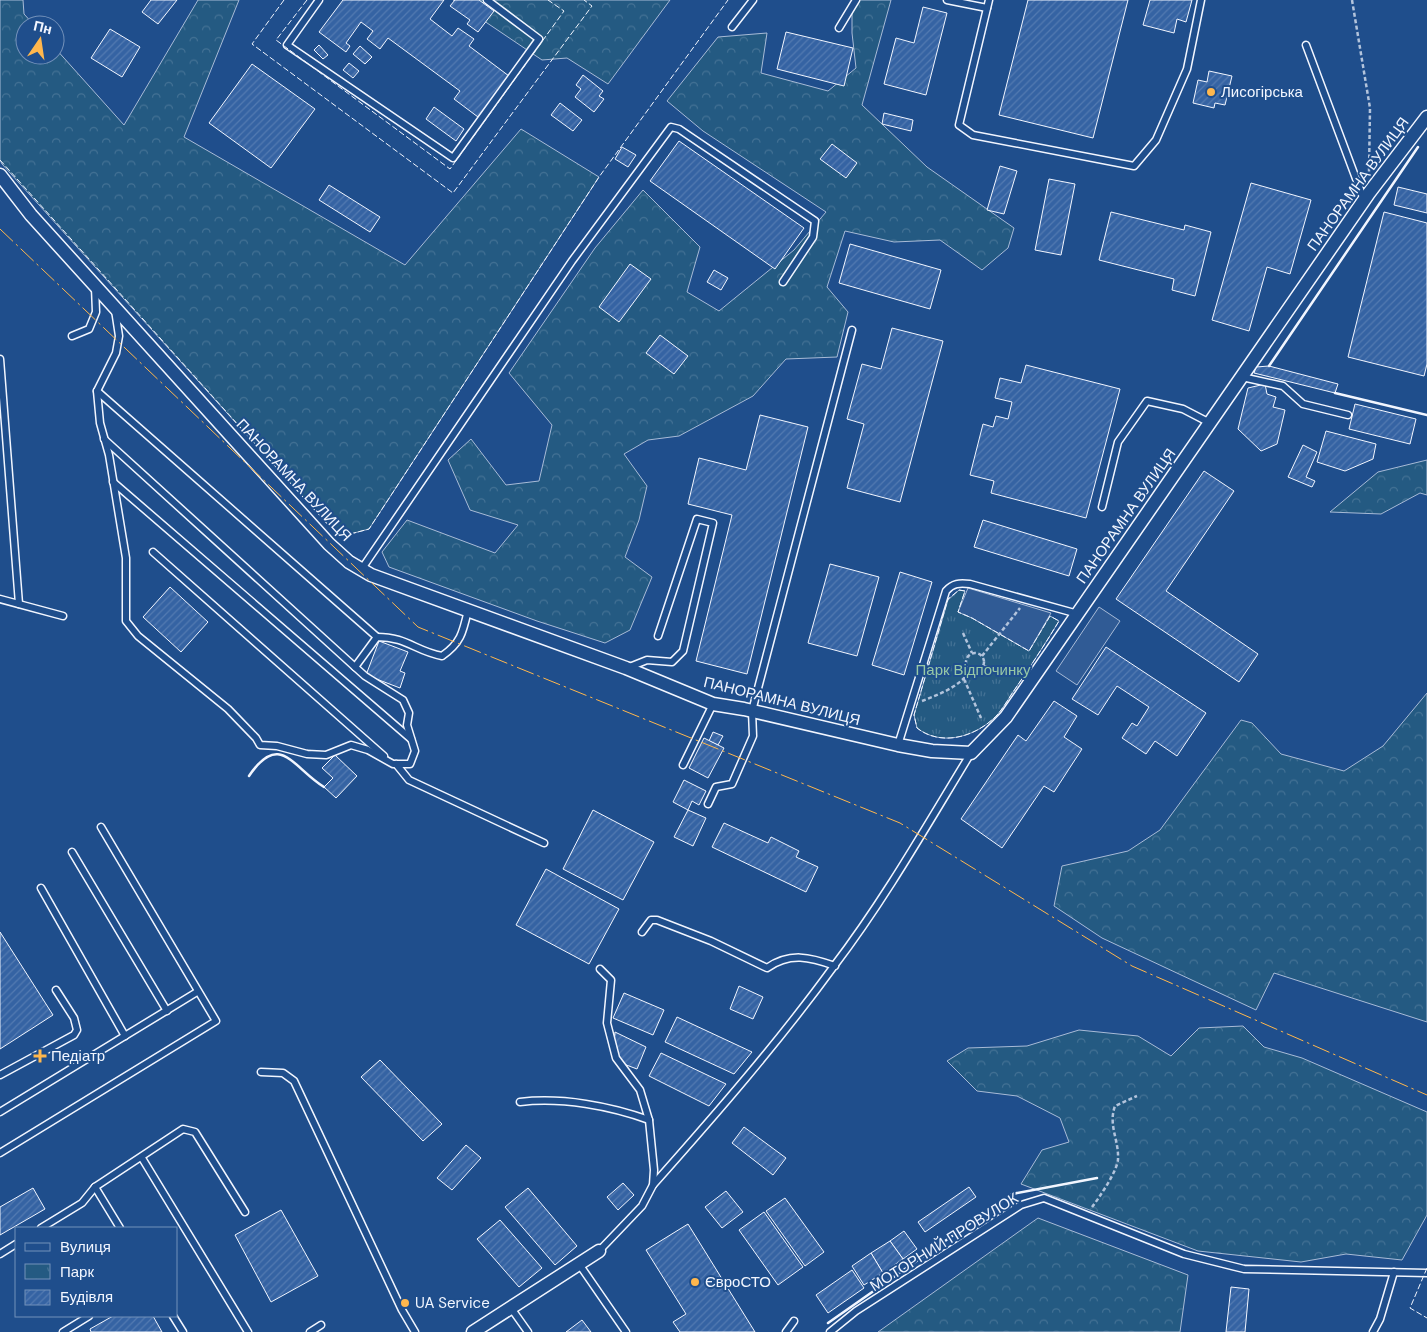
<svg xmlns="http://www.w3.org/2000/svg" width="1427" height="1332" font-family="'DM Sans',sans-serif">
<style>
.forest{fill:url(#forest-crowns);stroke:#a8bbd7}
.park{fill:url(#park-tufts);stroke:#a8bbd7}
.parking{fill:#305b95;stroke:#a8bbd7}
.building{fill:url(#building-hatch);stroke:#f2f6ff}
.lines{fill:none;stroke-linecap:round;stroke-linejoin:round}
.service-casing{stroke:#f2f6ff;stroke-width:9}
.minor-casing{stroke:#f2f6ff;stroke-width:15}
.path{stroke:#b3c4dc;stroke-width:2.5;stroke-dasharray:4 2.5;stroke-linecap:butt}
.service{stroke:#1f4e8c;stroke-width:6}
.minor{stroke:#1f4e8c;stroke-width:12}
.fence{stroke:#f2f6ff;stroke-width:1;stroke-dasharray:6 2.5;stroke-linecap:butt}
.wall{stroke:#f2f6ff;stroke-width:2.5}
.power{stroke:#ffb74d;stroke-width:1;stroke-dasharray:18 4 2.5 4;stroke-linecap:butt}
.poi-dot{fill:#ffb74d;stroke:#1f4e8c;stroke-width:2}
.labels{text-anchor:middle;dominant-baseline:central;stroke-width:4;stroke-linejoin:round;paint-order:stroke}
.poi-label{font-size:15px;fill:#f2f6ff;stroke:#1f4e8c;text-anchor:start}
.street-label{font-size:15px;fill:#f2f6ff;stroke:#1f4e8c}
.park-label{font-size:15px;fill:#97c8a6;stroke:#1f4e8c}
</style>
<defs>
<pattern id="forest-crowns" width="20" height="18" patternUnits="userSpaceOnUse" patternTransform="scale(1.25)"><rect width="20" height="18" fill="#245a82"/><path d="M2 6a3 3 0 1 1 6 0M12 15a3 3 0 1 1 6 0" fill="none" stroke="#447295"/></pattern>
<pattern id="park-tufts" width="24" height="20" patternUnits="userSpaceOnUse" patternTransform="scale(1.25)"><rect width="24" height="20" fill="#245a82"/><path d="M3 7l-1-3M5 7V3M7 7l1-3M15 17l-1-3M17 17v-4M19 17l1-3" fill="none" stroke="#447295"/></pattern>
<pattern id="building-hatch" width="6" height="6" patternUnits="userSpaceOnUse" patternTransform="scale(1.25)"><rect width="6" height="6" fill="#3563a3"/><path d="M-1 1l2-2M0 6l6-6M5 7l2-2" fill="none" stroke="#537ab1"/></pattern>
</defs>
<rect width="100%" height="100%" fill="#1f4e8c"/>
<g class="forest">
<polygon points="0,0 23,0 24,14 34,25 25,25 25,55 55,55 55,48 124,125 198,0 239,0 184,137 405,265 521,129 599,177 369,529 339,537 2,164 0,160"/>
<polygon points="453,0 670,0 608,84 567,58 542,60"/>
<polygon points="852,0 891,0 862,105 927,167 1014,228 1008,248 982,270 940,240 894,242 845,231 827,287 848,312 837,357 786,359 753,396 679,436 648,440 624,454 647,486 639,520 625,557 652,577 630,630 605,643 537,621 389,567 382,552 407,520 495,553 518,525 470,510 448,460 471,439 506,485 539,481 552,425 509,373 595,248 643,190 700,247 687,292 719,311 794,250 826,212 703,131 667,101 718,37 767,33 761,73 828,91 856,68 852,33"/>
<polygon points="1427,460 1427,495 1420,493 1381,514 1330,512 1378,472"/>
<polygon points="1427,693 1427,1022 1274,973 1256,1010 1102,938 1054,906 1062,866 1128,851 1160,830 1241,720 1252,723 1281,754 1344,771 1383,746"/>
<polygon points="1243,1026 1264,1047 1302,1058 1427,1112 1427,1215 1402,1260 1346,1254 1301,1262 1198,1251 1021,1184 1042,1150 1069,1142 1060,1118 1017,1096 977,1091 947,1061 968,1048 1027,1046 1079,1030 1138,1036 1171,1056 1199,1028"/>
<polygon points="1038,1218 1188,1275 1180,1332 878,1332"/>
</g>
<path class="park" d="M959 590 965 591 958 612 972 618 1029 651 1050 616 1059 621C1044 646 1028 670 1011 695 1006 703 1000 713 993 719 972 738 940 746 917 728L914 715 948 600Z"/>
<g class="parking">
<polygon points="968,588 1051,613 1029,651 972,618 958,612"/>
<polygon points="1099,607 1120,621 1077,685 1056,671"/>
</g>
<g class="building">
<polygon points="151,0 177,0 158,24 142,12"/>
<polygon points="343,0 444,0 430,19 452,36 458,28 474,39 469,46 509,76 478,117 454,99 460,91 388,38 380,49 367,39 373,31 361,22 346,43 350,46 346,52 319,32"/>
<polygon points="455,0 479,0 494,11 478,32 467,24 470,20 450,6"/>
<polygon points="1028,0 1128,0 1093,138 999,115"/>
<polygon points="1150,0 1192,0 1186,22 1177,19 1174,33 1143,25"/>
<polygon points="923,7 947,13 926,95 884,84 896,38 914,43"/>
<polygon points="110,29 140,47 122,77 91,58"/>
<polygon points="786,32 853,48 844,86 777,69"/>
<polygon points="319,45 328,55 323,59 314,50"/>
<polygon points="360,46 372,57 365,64 353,54"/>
<polygon points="349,63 359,71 353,78 343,70"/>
<polygon points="252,64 315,109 271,168 209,123"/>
<polygon points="1209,71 1232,76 1225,105 1215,103 1214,108 1193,103 1198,80 1207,82"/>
<polygon points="583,75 603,91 599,96 604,99 594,112 575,97 581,89 576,85"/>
<polygon points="560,103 582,120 573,131 551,115"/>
<polygon points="434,107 464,129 456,141 426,119"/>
<polygon points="884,113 913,120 911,131 882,124"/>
<polygon points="679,141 804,228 775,269 650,181"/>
<polygon points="832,144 857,163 846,178 820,159"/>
<polygon points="622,147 636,155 628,167 615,159"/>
<polygon points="1000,166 1017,171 1004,214 987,210"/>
<polygon points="1049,179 1075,184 1061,255 1035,250"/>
<polygon points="1251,183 1311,200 1290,274 1267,267 1249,331 1212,320"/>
<polygon points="329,185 380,217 370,232 319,200"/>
<polygon points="1398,187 1427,194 1427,213 1394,205"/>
<polygon points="1111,212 1184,230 1185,225 1211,232 1195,296 1172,290 1174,279 1099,260"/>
<polygon points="1384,212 1427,223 1427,364 1424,376 1348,357"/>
<polygon points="850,244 941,270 930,309 839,283"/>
<polygon points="630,264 651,279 619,322 599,307"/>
<polygon points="714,270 728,278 721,290 707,282"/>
<polygon points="892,328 943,341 900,502 847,488 864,424 847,419 862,364 881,369"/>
<polygon points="660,335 688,356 674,374 646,353"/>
<polygon points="1026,365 1120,389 1086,518 991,493 994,481 970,475 983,424 993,427 996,416 1008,419 1012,402 995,398 1000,378 1021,383"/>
<polygon points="1269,366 1338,384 1335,393 1254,373 1256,367"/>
<polygon points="1265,384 1267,394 1276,397 1273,407 1285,410 1277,444 1261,451 1238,429 1248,388"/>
<polygon points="1355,404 1416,419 1410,444 1349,429"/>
<polygon points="760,415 808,427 747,674 696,661 732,515 688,504 699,458 746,470"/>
<polygon points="1326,431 1376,444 1373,459 1345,471 1317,462"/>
<polygon points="1303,445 1317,452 1306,477 1315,481 1312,487 1288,477"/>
<polygon points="1204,471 1234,491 1166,591 1258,654 1239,682 1116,599"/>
<polygon points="983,520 1077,549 1069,576 974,547"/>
<polygon points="830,564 879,577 857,656 808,643"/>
<polygon points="900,572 932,582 904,675 872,665"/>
<polygon points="170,587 208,622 181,652 143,617"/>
<polygon points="379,641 408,652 400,671 405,673 400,688 366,675"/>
<polygon points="1106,647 1206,713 1177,756 1155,741 1146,754 1122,738 1132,723 1137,726 1149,707 1117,686 1098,715 1072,699"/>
<polygon points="1054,701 1077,716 1064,737 1082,749 1054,792 1044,786 1002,848 961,819 1018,735 1026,741"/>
<polygon points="713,732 723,736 718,745 709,741"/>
<polygon points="704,738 724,748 708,778 689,768"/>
<polygon points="335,755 357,776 336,798 324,787 333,778 322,768"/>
<polygon points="684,780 706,791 699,805 692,801 688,810 673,802"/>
<polygon points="593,810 654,842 623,900 563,869"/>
<polygon points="688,810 706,818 693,846 674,837"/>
<polygon points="724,823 768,843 771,837 799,851 796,857 818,867 806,892 712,847"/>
<polygon points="546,869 619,909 589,964 516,925"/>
<polygon points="0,932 53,1015 0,1049"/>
<polygon points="739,986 763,997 753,1019 730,1009"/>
<polygon points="624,993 664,1010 653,1035 613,1018"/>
<polygon points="677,1017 752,1052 734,1074 665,1042"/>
<polygon points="615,1032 646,1047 637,1069 621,1063 614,1045"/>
<polygon points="661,1053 726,1084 709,1106 649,1076"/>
<polygon points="380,1060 442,1124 423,1141 361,1077"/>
<polygon points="744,1127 786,1158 773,1175 732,1143"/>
<polygon points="466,1145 481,1158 452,1190 437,1178"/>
<polygon points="623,1183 634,1195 618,1210 607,1197"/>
<polygon points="969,1187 976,1197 925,1232 918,1222"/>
<polygon points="33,1188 45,1209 0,1235 0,1207"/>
<polygon points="528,1188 577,1246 555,1265 505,1207"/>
<polygon points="726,1191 743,1212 722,1228 705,1207"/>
<polygon points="785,1198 824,1252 805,1266 766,1211"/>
<polygon points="281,1210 318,1276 271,1302 235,1235"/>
<polygon points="764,1212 803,1267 778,1285 739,1230"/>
<polygon points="500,1220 542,1268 519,1287 477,1239"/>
<polygon points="688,1224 755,1332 680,1332 673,1322 686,1314 646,1250"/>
<polygon points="904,1231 917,1249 903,1259 890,1241"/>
<polygon points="890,1241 903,1259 883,1273 871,1253"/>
<polygon points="871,1253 883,1273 864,1285 852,1266"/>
<polygon points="852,1270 864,1288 828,1313 816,1295"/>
<polygon points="1231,1287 1249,1289 1245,1332 1226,1332"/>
<polygon points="113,1316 153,1316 162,1332 91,1332 90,1329"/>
<polygon points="582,1320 591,1332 566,1332"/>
</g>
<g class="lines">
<g class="service-casing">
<g id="service">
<polyline points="319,0 287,45 453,158 539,39 487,0"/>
<polyline points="947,0 987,8"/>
<polyline points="989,0 959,125 973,135 1134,166 1156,140 1187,69 1201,0"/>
<polyline points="732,27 753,0"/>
<polyline points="839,28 856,0"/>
<polyline points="1306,45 1364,200"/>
<path d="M115 310 119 336 116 353 97 391 100 423 109 455 126 558V621L138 636 228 709 256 738 260 745 277 746 307 754 326 755 351 745 368 750 393 764H410L415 751 407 725 409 713 403 700 365 676 355 667 377 637C407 637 415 651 442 656 461 643 463 632 468 610"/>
<polyline points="72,336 89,329 96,312 95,287"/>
<polyline points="0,359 19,604"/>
<polyline points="1242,377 1283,386 1303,404 1348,415"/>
<polyline points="97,391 377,637"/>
<polyline points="104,439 355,667"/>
<polyline points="113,482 411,739"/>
<polyline points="1102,507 1118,442 1147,401 1183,409 1210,423"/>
<polyline points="153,552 384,756"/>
<polyline points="361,570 572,261 671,127 679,129 815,221 813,237 783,282"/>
<polyline points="0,599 63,616"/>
<polyline points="627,668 647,660 672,662 683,651 713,523 697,519 658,636"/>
<path d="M898 745 946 591C953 583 959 583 970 584L1078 614"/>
<polyline points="396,764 409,780 544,843"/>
<polyline points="683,765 713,704"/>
<polyline points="708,804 716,787 732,784 753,736 752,711 852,330"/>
<polyline points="72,852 167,1011"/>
<polyline points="41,888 125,1036"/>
<path d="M642 932 651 920H657L711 941 767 968C790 952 810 957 835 966"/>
<polyline points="261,1072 283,1073 294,1081 402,1310 415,1332"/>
<polyline points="0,1075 74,1035 77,1030 74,1018 56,990"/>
<path d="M520 1102C562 1097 610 1106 649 1120"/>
<polyline points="0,1112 197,992"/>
<polyline points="0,1153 216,1021 101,827"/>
<polyline points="142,1158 248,1332"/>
<path d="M653 1185C716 1114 778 1043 834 966 885 899 927 825 971 753"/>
<polyline points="41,1228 82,1203 95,1187"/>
<polyline points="120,1228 95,1187 183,1129 195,1132 245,1212"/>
<polyline points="599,1251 642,1206 653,1185 654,1170 649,1120 640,1090 616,1058 607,1023 611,980 600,969"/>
<polyline points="0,1254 16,1244"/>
<polyline points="579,1264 626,1332"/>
<polyline points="511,1308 528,1332"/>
<polyline points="173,1316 183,1332"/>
<polyline points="63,1332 89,1316"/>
<polyline points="310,1332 321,1325"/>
<polyline points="786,1332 794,1321"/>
<polyline points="830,1332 856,1311 1021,1205 1044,1198 1184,1254 1244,1269 1427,1273"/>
<polyline points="1373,1332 1380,1319 1394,1272"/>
</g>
</g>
<g class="minor-casing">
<g id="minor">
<polyline points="0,175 31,215 329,544 349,562 371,575 626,668 713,704 744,709 898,745 932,751 971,753 1006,717 1369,193 1427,117"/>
<polyline points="473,1332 599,1251"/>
</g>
</g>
<g class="path">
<polyline points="1352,0 1370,108 1369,172"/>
<polyline points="963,633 972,653"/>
<circle cx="975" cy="662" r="9"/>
<polyline points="982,656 1020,608"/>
<polyline points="984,666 992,668 1001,676"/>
<polyline points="964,679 981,718"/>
<path d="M922 701C940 694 959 687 970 671"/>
<path d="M1092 1207C1099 1198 1118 1170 1118 1159 1119 1140 1108 1125 1115 1106L1137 1096"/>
</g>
<use href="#service" class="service"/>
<use href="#minor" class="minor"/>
<g class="fence">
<polyline points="284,0 252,44 453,193 592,6 584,0"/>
<polyline points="307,0 276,40 450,169 564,11 548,0"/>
<polyline points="0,160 339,537 369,529 599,177 728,0"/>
<path d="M959 590 965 591 958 612 972 618 1029 651 1050 616 1059 621C1044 646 1028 670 1011 695 1006 703 1000 713 993 719 972 738 940 746 917 728L914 715 948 599Z"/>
<polyline points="1427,1268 1410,1308 1427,1318"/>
</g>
<g class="wall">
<polyline points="1269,366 1418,147"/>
<polyline points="1335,393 1427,415"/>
<path d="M249 776C280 730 293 768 324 787"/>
<polyline points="828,1323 1012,1194 1097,1178"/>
</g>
<polyline class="power" points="0,229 418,627 900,823 1132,966 1427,1095"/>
</g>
<g class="poi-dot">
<circle cx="1211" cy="92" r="5"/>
<path d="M37.5 1048.5h5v5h5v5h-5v5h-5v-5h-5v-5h5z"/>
<circle cx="695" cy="1282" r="5"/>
<circle cx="405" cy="1303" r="5"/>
</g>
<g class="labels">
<g class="poi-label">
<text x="1221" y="92">Лисогірська</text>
<text x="51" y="1056">Педіатр</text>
<text x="705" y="1282">ЄвроСТО</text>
<text x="415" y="1303">UA Service</text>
</g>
<g class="street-label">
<text transform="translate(1358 184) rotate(-54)">ПАНОРАМНА ВУЛИЦЯ</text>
<text transform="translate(294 480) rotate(47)">ПАНОРАМНА ВУЛИЦЯ</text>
<text transform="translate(1126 516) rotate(-55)">ПАНОРАМНА ВУЛИЦЯ</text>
<text transform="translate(782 701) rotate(14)">ПАНОРАМНА ВУЛИЦЯ</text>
<text transform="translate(944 1242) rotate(-32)">МОТОРНИЙ ПРОВУЛОК</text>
</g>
<g class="park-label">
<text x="973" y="670">Парк Відпочинку</text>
</g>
</g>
<rect x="15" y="1227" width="162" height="90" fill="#1f4e8c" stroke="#7391ba"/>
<rect x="25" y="1243" width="25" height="8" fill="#1f4e8c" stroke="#7391ba"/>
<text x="60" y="1252" font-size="15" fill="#f2f6ff">Вулиця</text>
<rect x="25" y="1264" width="25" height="15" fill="url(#park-tufts)" stroke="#7391ba"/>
<text x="60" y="1277" font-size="15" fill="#f2f6ff">Парк</text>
<rect x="25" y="1290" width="25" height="15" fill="url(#building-hatch)" stroke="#7391ba"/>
<text x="60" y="1302" font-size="15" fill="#f2f6ff">Будівля</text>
<g transform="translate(40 40) rotate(13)"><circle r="24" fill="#1f4e8c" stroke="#7391ba"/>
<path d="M0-4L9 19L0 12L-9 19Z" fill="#ffb74d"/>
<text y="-8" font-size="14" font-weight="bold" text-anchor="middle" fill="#f2f6ff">Пн</text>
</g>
</svg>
